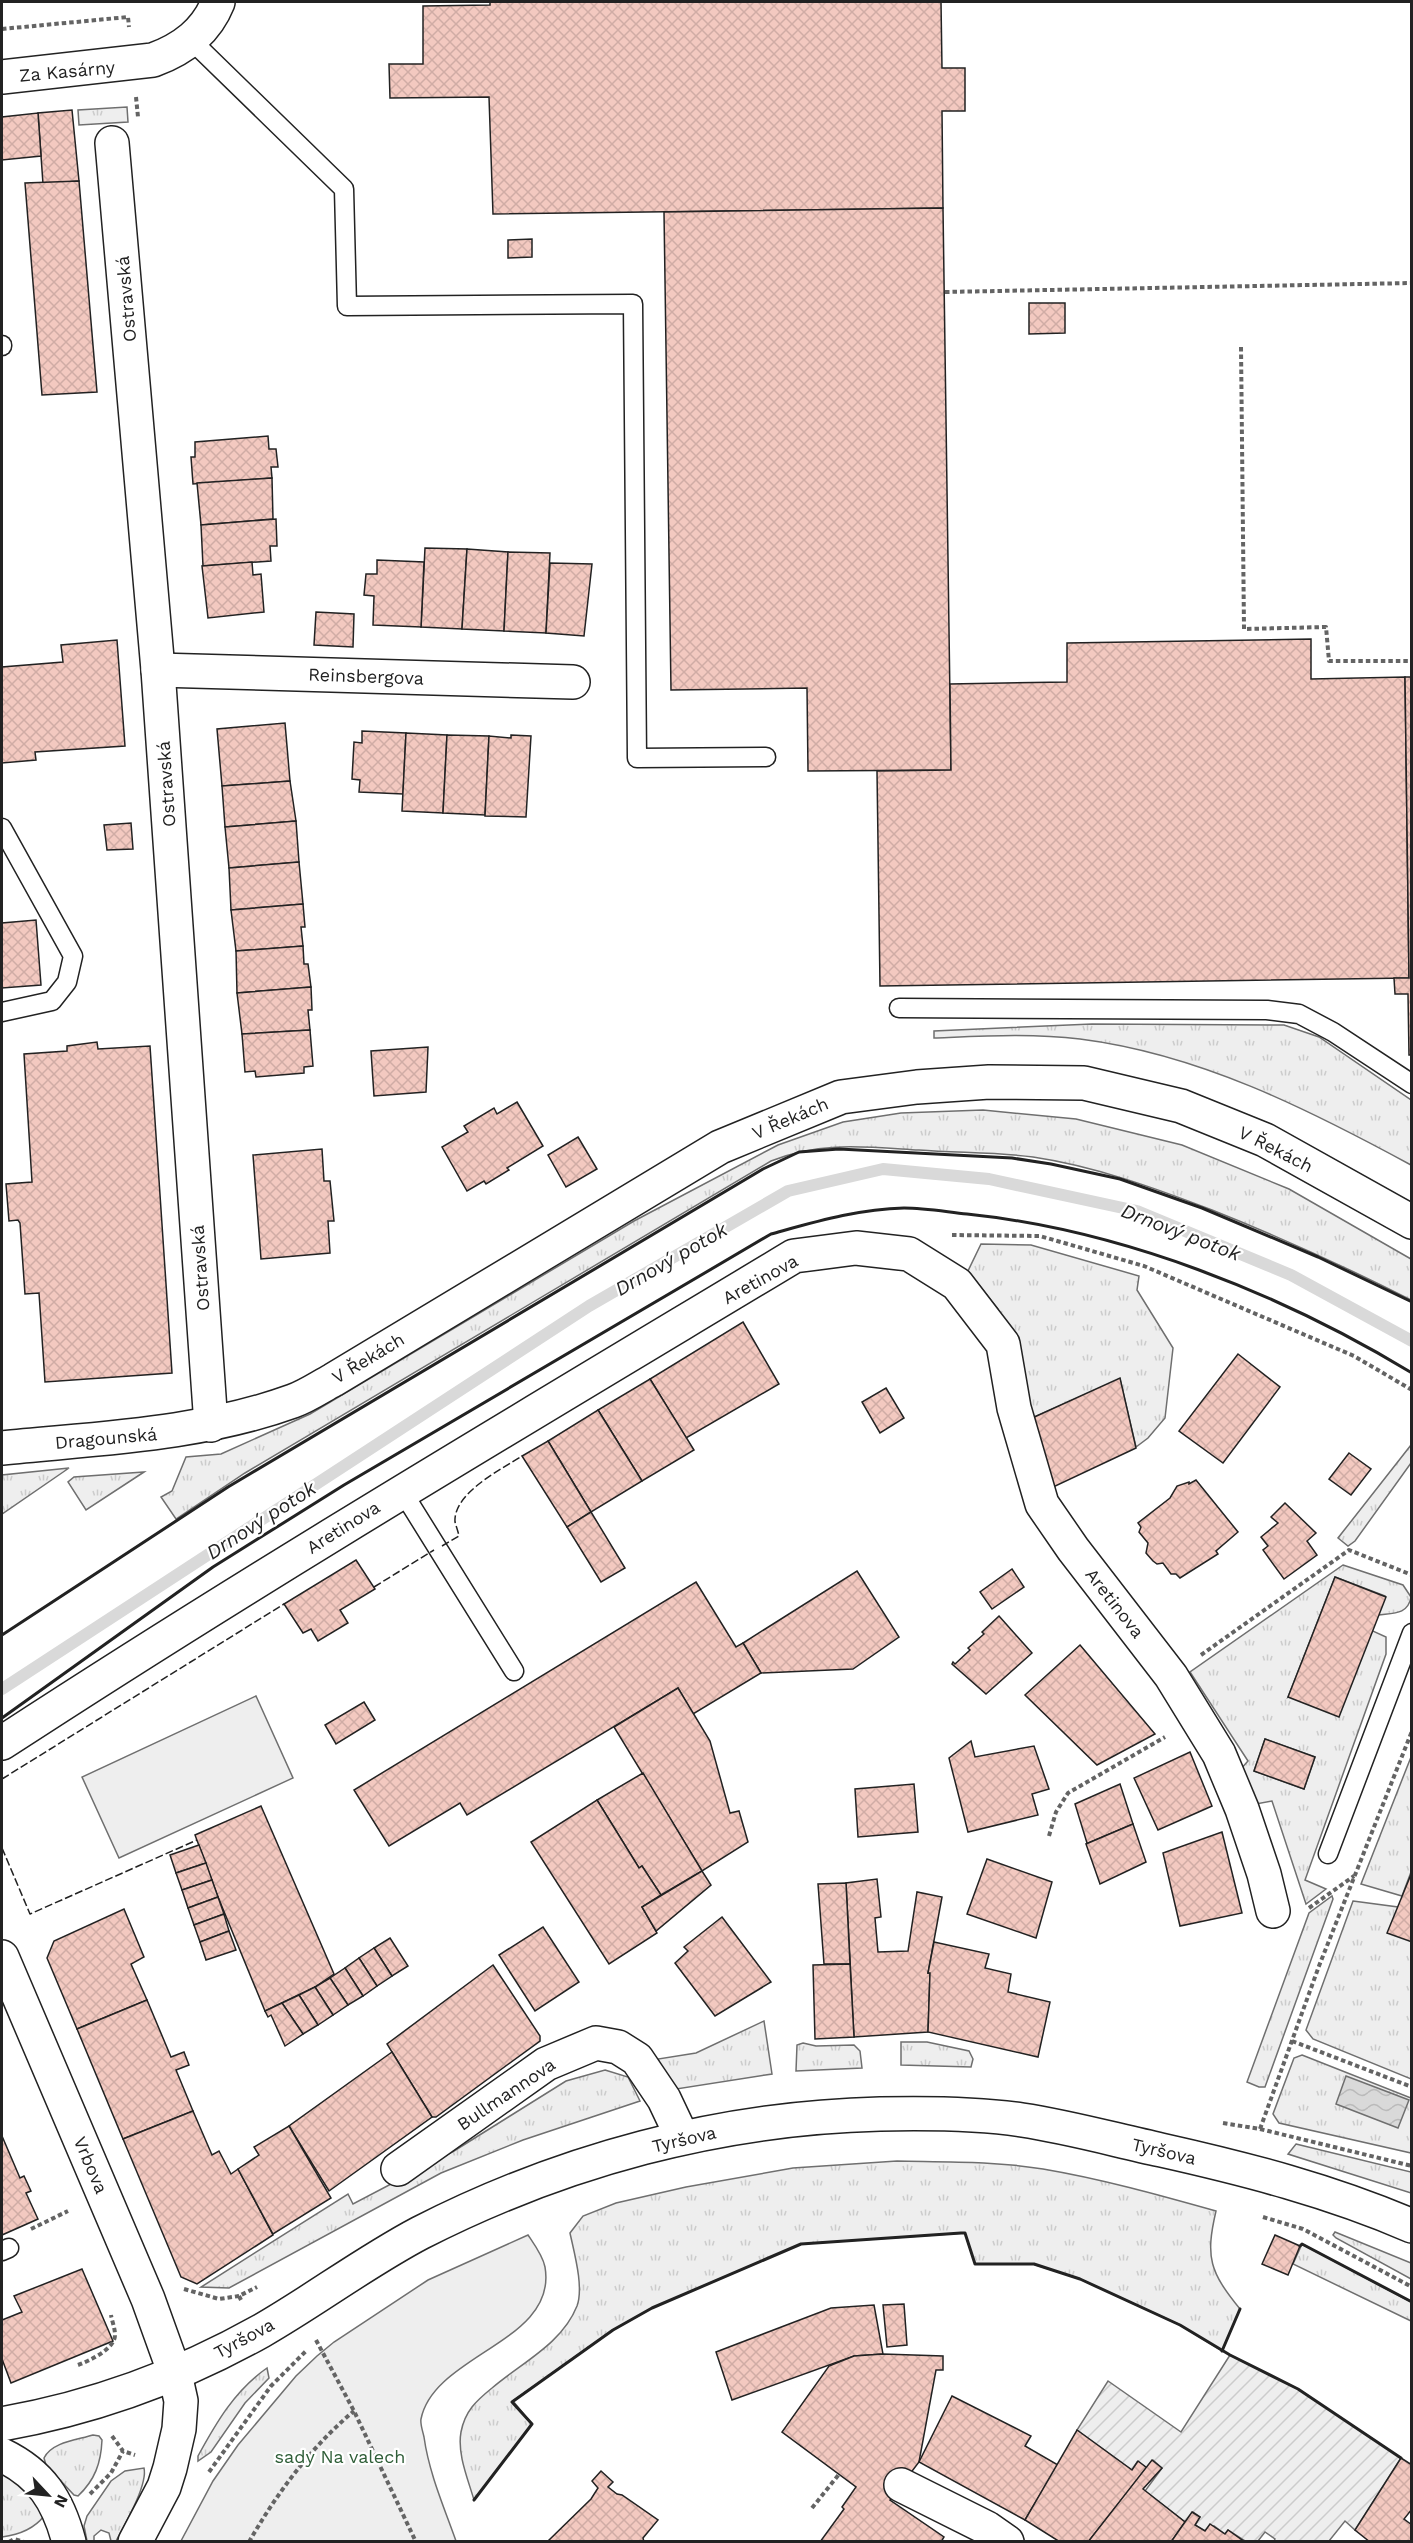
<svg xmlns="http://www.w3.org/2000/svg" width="1413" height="2543" font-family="'Work Sans',sans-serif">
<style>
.grass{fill:url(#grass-tufts);stroke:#6f6f6f;stroke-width:1.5;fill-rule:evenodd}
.park{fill:#eee;stroke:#6f6f6f;stroke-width:1.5}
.garden{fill:url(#garden-furrows);stroke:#6f6f6f;stroke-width:1.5}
.water{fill:url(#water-waves);stroke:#6f6f6f;stroke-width:1.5}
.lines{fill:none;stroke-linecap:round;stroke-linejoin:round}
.stream{stroke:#d9d9d9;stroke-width:12}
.building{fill:url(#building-cross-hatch);stroke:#222;stroke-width:1.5}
.service-casing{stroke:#222;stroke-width:21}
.minor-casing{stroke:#222;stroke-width:36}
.tertiary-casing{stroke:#222;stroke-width:36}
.primary-casing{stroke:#222;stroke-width:36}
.path{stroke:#646464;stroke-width:4;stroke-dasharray:4.5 3;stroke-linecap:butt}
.service{stroke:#fff;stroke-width:18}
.minor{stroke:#fff;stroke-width:33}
.tertiary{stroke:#fff;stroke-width:33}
.primary{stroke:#fff;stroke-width:33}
.fence{stroke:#222;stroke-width:1.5;stroke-dasharray:8 3;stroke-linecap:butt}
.wall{stroke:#222;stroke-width:3}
.labels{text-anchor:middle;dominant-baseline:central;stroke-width:4.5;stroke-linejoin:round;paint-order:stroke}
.street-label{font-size:18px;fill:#222;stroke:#fff}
.park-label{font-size:18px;fill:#2f5e38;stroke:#fff}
.water-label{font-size:20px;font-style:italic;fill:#222;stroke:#fff}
</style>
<defs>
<pattern id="grass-tufts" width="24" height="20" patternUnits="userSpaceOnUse" patternTransform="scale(1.5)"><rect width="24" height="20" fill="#eee"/><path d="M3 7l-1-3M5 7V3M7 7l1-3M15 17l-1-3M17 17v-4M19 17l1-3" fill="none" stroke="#ccc"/></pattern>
<pattern id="garden-furrows" width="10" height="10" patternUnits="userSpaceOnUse" patternTransform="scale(1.5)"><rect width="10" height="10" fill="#eee"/><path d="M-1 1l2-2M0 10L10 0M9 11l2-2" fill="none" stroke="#ccc"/></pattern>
<pattern id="water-waves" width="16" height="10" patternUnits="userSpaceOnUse" patternTransform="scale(1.5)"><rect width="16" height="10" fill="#d9d9d9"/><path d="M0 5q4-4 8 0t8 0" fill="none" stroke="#bababa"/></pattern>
<pattern id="building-cross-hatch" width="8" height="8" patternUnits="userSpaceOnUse" patternTransform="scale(1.5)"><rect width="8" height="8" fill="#f3c9c0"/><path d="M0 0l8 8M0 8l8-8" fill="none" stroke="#d0aca5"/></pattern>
</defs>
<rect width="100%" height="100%" fill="#fff"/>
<g class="grass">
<polygon points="127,107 128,122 79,125 78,110"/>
<path d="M1092 1024 1284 1025 1319 1037 1411 1100V1165C1308 1109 1199 1054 1080 1039 1032 1033 983 1036 934 1038V1031Z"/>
<path d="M983 1110 1076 1119 1182 1145 1289 1189 1411 1259V1300C1346 1267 1280 1237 1212 1210 1155 1188 1094 1166 1033 1157 996 1152 957 1153 919 1150 867 1147 820 1141 771 1161L245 1473 176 1519 161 1497 172 1491 186 1457 221 1454 310 1414 634 1221 778 1145 843 1122 901 1113Z"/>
<polygon points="981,1244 1031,1245 1139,1276 1137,1290 1173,1348 1165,1418 1148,1438 1136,1447 1120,1379 1030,1419 998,1309 968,1271"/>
<polygon points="1411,1445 1411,1463 1355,1541 1348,1546 1338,1538"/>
<polygon points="69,1468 2,1514 2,1475"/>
<polygon points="144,1472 86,1510 68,1482 74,1477"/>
<path d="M1343 1565 1403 1585 1411 1597C1408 1615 1393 1613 1378 1615L1385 1596 1335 1577 1288 1697 1373 1631 1386 1637V1654L1305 1880 1326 1889 1306 1904 1272 1801 1256 1804 1240 1770 1248 1761 1190 1672ZM1265 1739 1315 1757 1304 1789 1254 1771Z"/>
<polygon points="1411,1757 1411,1872 1402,1896 1361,1884"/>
<polygon points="1332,1896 1333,1899 1265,2087 1259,2087 1247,2082 1309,1913"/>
<polygon points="1353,1901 1398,1907 1411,1942 1411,2079 1313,2039 1306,2030"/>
<polygon points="764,2021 772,2074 670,2090 658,2059 696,2053"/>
<polygon points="901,2042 927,2042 969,2051 973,2059 971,2067 901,2065"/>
<polygon points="803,2043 816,2046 854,2045 860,2051 862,2068 796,2071 797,2045"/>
<polygon points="1302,2055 1411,2098 1411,2153 1279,2123 1273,2114 1294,2058"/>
<polygon points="605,2070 628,2077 640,2101 523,2140 441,2173 229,2288 201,2287 348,2194 353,2204 454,2151 566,2081"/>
<polygon points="1296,2144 1411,2172 1411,2193 1288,2154"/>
<path d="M897 2161C946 2162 995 2161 1043 2169 1102 2179 1159 2195 1216 2211 1205 2258 1210 2272 1240 2309L1222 2351 1180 2325 1080 2279 1033 2264H975L965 2233 801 2244 652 2308 613 2330 513 2401 532 2424 474 2500C468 2479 457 2454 461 2432 465 2411 476 2401 492 2388 521 2363 562 2344 577 2306 584 2287 574 2252 570 2233L583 2216 616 2203 686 2187 793 2168Z"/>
<polygon points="1335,2232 1411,2263 1411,2279 1336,2238 1333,2235"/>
<polygon points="1302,2244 1411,2302 1411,2321 1293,2264"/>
<path d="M267 2368 269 2378 245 2403 211 2452 198 2461V2456C216 2423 235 2390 267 2368Z"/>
<path d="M93 2435 99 2436 102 2440C101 2463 95 2480 78 2496L74 2495 46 2465 44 2458C52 2442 77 2440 93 2435Z"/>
<path d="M144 2468C148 2485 124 2526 116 2541H111L109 2533 101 2530 94 2536V2541H87L84 2526 87 2516 111 2481 125 2471Z"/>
<path d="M2 2470 21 2482 44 2516C34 2529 17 2535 2 2537Z"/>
</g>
<g class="park">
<polygon points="256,1696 293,1778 119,1858 82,1777"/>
<path d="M528 2235C534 2244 543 2256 545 2267 558 2342 434 2354 421 2419 420 2424 423 2432 424 2437 429 2473 444 2507 456 2541H181L213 2481 238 2445 296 2376 317 2356 334 2342 428 2280Z"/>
</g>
<polygon class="garden" points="1230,2355 1298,2389 1401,2458 1355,2530 1345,2521 1329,2541 1274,2541 1275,2539 1265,2532 1258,2541 1245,2541 1228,2530 1225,2534 1214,2526 1205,2531 1195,2525 1200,2517 1193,2512 1185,2522 1145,2491 1162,2468 1153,2460 1147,2468 1137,2462 1132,2470 1077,2430 1108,2381 1181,2432"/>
<polygon class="water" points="1346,2076 1409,2100 1398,2128 1336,2104"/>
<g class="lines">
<polyline class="stream" points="2,1689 589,1306 788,1191 883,1169 989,1179 1137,1211 1291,1275 1412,1341"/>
</g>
<g class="building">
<polygon points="490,2 941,2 942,68 965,68 965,111 942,111 943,208 493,214 489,97 390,98 389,64 423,64 423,6 490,5"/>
<polygon points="72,110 79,181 43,184 38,113"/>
<polygon points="38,113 41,156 2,160 2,117"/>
<polygon points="79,181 97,392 42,395 25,183"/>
<polygon points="943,208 951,770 808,771 807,688 671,690 664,212"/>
<polygon points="532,239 532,257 508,258 508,240"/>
<polygon points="1029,303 1065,303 1065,333 1029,334"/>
<polygon points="268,436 269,449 276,449 278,467 271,467 272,478 193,484 191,457 195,457 195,442"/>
<polygon points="272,478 273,519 201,525 197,483"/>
<polygon points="276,519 277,546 270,546 271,561 203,566 201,525"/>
<polygon points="425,548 467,549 462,629 421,627"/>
<polygon points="467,549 508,552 504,631 462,629"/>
<polygon points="508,552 550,553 546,633 504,631"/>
<polygon points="377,560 424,562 421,627 373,625 374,596 364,595 366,574 377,574"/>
<polygon points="252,562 253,575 261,574 264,612 208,618 202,566"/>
<polygon points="550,563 592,564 584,636 546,633"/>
<polygon points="316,612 354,614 353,647 314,645"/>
<polygon points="1311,639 1311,679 1405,677 1409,978 880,986 877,771 951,770 950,684 1067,682 1067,643"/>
<polygon points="117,640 125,746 35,752 36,760 2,763 2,667 63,662 61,645"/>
<polygon points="1405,677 1412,677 1412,1055 1409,1055 1408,994 1395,994 1394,978 1409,978"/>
<polygon points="285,723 290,781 222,786 217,729"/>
<polygon points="362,731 406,733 403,794 359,792 360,780 352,779 354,742 362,743"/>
<polygon points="406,733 447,735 443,813 402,811"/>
<polygon points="447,735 489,736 485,815 443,813"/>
<polygon points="511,735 531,736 526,817 485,816 489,736 511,738"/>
<polygon points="290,781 296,821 225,827 222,786"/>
<polygon points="296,821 299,862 229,868 225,827"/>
<polygon points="131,823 133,849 107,850 104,825"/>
<polygon points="299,862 303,904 231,910 229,868"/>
<polygon points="303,904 305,927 301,927 303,946 236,951 231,910"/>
<polygon points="36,920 41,985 2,988 2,923"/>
<polygon points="303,946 304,964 308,964 311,987 237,993 236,951"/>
<polygon points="311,987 312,1010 308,1010 310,1030 242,1034 237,993"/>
<polygon points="310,1030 313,1066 304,1067 304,1073 256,1077 255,1071 245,1072 242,1034"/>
<polygon points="97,1042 98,1049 150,1046 172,1373 45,1382 39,1293 25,1294 20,1223 18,1220 9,1221 6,1184 32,1182 24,1054 67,1051 67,1046"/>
<polygon points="428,1047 426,1092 374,1096 371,1051"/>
<polygon points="517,1102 543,1146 507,1168 509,1170 486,1184 484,1181 467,1191 442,1147 468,1132 464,1126 494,1108 497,1114"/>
<polygon points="578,1137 597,1169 566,1187 548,1155"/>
<polygon points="322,1149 324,1181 330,1181 334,1221 328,1221 330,1253 261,1259 253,1155"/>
<polygon points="743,1322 779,1384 686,1438 650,1379"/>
<polygon points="1238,1354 1280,1387 1223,1463 1179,1431"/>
<polygon points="1120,1378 1136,1448 1049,1489 1030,1419"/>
<polygon points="650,1379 694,1450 642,1481 598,1410"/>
<polygon points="886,1388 904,1418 880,1433 862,1402"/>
<polygon points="598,1410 642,1481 591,1512 548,1441"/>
<polygon points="548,1441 591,1512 567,1527 522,1456"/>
<polygon points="1349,1453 1371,1469 1351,1495 1329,1479"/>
<polygon points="1196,1480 1238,1532 1216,1551 1218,1554 1180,1578 1176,1574 1171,1574 1163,1563 1157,1564 1153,1561 1146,1553 1148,1543 1139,1532 1141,1527 1138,1523 1170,1498 1177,1486 1189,1482 1189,1484"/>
<polygon points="1285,1503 1316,1533 1307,1541 1317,1555 1284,1579 1263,1550 1268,1546 1261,1537 1278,1523 1271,1517"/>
<polygon points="591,1512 625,1568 601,1582 567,1527"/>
<polygon points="356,1560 375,1589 340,1610 348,1623 318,1641 311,1629 303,1633 284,1604"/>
<polygon points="1012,1569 1024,1587 992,1609 980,1592"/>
<polygon points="857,1571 899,1637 853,1669 761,1673 743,1643"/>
<polygon points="1335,1577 1386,1597 1339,1717 1288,1697"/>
<polygon points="696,1582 736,1647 743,1643 761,1673 693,1714 678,1688 467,1815 460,1803 389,1846 354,1790"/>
<polygon points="999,1616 1032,1653 986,1694 952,1664 953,1662 955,1664 970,1650 968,1648 984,1634 982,1632"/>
<polygon points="1080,1645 1155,1734 1097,1765 1025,1695"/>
<polygon points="678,1688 710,1741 730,1813 739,1811 748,1842 702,1871 614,1727"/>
<polygon points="364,1702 375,1720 336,1744 325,1725"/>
<polygon points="1265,1739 1315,1757 1304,1789 1254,1771"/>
<polygon points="971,1741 975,1757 1034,1746 1049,1789 1032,1794 1038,1815 968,1832 949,1758"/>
<polygon points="1190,1752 1212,1806 1158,1830 1134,1778"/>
<polygon points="643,1773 702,1871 661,1895 642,1866 639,1868 597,1800"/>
<polygon points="914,1784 918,1832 858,1837 855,1789"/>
<polygon points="1120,1784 1133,1824 1086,1844 1087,1843 1075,1804"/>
<polygon points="597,1800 639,1868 642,1866 661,1895 642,1907 657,1933 609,1964 531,1842"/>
<polygon points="261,1806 334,1974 315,1987 265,2011 218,1897 195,1835"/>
<polygon points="1133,1824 1146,1862 1100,1884 1086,1844"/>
<polygon points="1222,1832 1242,1913 1180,1926 1163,1853"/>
<polygon points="199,1845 206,1863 176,1873 170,1855"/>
<polygon points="987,1859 1052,1882 1036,1938 967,1914"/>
<polygon points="206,1863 212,1880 182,1890 176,1873"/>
<polygon points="702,1871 711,1885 656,1931 642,1907"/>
<polygon points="1412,1872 1412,1942 1387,1933"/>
<polygon points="877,1879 881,1917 875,1918 878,1952 908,1951 917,1892 942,1897 928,1973 930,1973 928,2032 854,2037 846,1883"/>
<polygon points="212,1880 218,1897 188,1908 182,1890"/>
<polygon points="846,1883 850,1964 824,1964 818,1884"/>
<polygon points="218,1897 224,1914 194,1925 188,1908"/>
<polygon points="124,1909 144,1957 131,1964 147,2000 77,2029 47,1958 54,1941"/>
<polygon points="224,1914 229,1931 200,1942 194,1925"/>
<polygon points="722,1917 771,1982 715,2016 675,1963 688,1951 684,1947"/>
<polygon points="543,1927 579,1982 535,2011 499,1955"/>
<polygon points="229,1931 236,1950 206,1960 200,1942"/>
<polygon points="390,1938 408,1966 392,1976 374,1948"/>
<polygon points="934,1942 989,1954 985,1968 1011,1974 1008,1992 1050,2002 1038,2057 928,2032 930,1973 928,1973"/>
<polygon points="374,1948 392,1976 377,1986 359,1958"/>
<polygon points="359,1958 377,1986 363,1996 345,1968"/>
<polygon points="850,1964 854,2037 815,2039 813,1965"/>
<polygon points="493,1965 540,2036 540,2041 436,2117 432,2117 387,2044"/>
<polygon points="345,1968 363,1996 348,2005 330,1978"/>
<polygon points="330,1978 348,2005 333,2015 315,1987"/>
<polygon points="315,1987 333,2015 318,2025 299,1995"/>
<polygon points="299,1995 318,2025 303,2034 282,2003"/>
<polygon points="147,2000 171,2057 184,2052 189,2065 176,2070 193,2111 123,2139 77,2029"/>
<polygon points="282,2003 303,2034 285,2046 271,2015 268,2017 265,2011"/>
<polygon points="392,2052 432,2117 329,2191 289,2126"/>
<polygon points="193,2111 212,2155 219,2151 231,2174 238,2169 273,2235 197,2284 181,2277 123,2139"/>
<polygon points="289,2126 331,2198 273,2234 238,2169 259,2155 254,2147"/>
<polygon points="2,2136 20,2178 24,2176 31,2191 26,2193 38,2219 2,2235"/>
<polygon points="1275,2235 1300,2246 1288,2275 1262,2264"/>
<polygon points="82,2269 113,2341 11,2383 2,2359 2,2320 22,2312 14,2296"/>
<polygon points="904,2304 907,2345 887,2347 883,2305"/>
<polygon points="874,2305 883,2354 854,2356 732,2400 716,2352 831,2308"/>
<polygon points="883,2354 943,2356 943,2370 936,2370 919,2462 890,2500 944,2537 941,2542 820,2542 844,2509 842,2507 856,2487 782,2432 829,2366 854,2356"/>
<polygon points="952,2396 1031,2436 1025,2446 1058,2465 1025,2520 919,2462"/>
<polygon points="1077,2430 1132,2470 1138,2461 1147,2468 1088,2542 1060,2542 1025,2520"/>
<polygon points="1401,2458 1412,2465 1412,2509 1404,2519 1412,2525 1412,2542 1370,2542 1355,2530"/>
<polygon points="1152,2460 1162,2468 1143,2489 1185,2522 1171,2542 1088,2542"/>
<polygon points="601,2471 613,2482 608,2487 617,2494 622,2495 658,2520 643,2538 644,2542 547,2542 591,2499 598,2488 592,2481"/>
<polygon points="1192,2512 1200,2517 1195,2525 1205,2531 1210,2524 1225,2534 1228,2530 1245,2542 1171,2542"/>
</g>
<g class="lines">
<g class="service-casing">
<g id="service">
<polyline points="191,40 344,189 347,306 633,304 637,758 766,757"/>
<polyline points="2,346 2,345"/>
<polyline points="2,828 73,956 67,982 52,1001 2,1012"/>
<polyline points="899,1008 1267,1010 1299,1014 1333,1032 1412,1084"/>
<polyline points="402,1491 514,1671"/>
<polyline points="1328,1854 1412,1633"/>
<polyline points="2,2251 9,2248"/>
</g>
</g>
<g class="minor-casing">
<g id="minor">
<path d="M2 77 153 60C183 49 206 32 218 2"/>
<polyline points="112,143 158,670 211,1425"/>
<polyline points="158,670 573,682"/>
<path d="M2 1743C261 1574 528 1416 794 1256L856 1248 909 1254 957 1284 1003 1344 1014 1408 1042 1504 1073 1549 1171 1676 1219 1754 1242 1809 1264 1874 1273 1911"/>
<polyline points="2,1957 148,2299 175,2374 181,2401 179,2429 170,2468 164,2487 135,2542"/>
<polyline points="398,2169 546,2064 596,2043 618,2047 637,2059 664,2099 682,2137"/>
<path d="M2 2455C41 2474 58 2500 69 2542"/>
<polyline points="901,2485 987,2528 1007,2542"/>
</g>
</g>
<g class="tertiary-casing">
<path id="tertiary" d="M2 1448C100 1438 199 1435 293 1401 307 1396 320 1387 333 1380L720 1147 841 1097 917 1087 989 1082 1084 1083 1181 1106 1265 1140 1412 1222"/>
</g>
<g class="primary-casing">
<path id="primary" d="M2 2424C93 2408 179 2377 261 2331 315 2300 365 2262 420 2233 563 2160 719 2118 880 2114 927 2113 976 2113 1022 2120 1069 2127 1115 2140 1161 2150 1246 2169 1331 2191 1412 2226"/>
</g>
<g class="path">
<polyline points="2,29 128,17 129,27"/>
<polyline points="136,97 138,117"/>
<polyline points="945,292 1412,283"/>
<polyline points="1241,347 1244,629 1326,627 1329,661 1412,661"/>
<polyline points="952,1235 1040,1236 1144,1266 1354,1356 1412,1390"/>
<polyline points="1201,1655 1349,1550 1412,1575"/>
<polyline points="1049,1836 1056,1812 1068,1793 1165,1737"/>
<polyline points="1309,1908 1354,1876"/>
<polyline points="1292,2041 1412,2087"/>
<polyline points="1223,2123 1260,2129 1412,2166"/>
<polyline points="1260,2129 1319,1966 1412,1731"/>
<polyline points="1263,2217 1303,2229 1412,2287"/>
<polyline points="31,2229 68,2211"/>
<polyline points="184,2289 219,2299 239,2296"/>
<polyline points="241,2300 239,2296 257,2287"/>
<polyline points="316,2340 354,2411 416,2542"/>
<path d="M78 2365C89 2361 115 2349 115 2335 115 2328 112 2321 111 2315"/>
<polyline points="112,2436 123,2451 135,2455"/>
<polyline points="209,2472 271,2386 307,2350"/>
<polyline points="90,2494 111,2473 123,2451"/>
<polyline points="812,2508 840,2473"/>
<polyline points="9,2542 14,2539 24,2542"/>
<path d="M249 2542C277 2493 311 2447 354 2411"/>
</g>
<use href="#service" class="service"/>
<use href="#minor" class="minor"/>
<use href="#tertiary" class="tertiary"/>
<use href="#primary" class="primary"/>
<g class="fence">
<path d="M442 1546 459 1536C458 1531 456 1526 455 1522 453 1493 502 1469 522 1456"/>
<polyline points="374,1587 434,1550"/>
<polyline points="2,1779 284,1604"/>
<polyline points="2,1848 30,1914 197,1840"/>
</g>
<g class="wall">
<polyline points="2,1635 228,1487 763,1169 799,1152 839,1149 1012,1158 1051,1164 1120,1179 1202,1208 1318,1257 1412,1302"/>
<path d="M2 1718 213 1567 344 1485 771 1234C815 1222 858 1209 904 1208 925 1208 947 1212 967 1214 1121 1230 1280 1293 1412 1373"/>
<polyline points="1300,2246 1302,2244 1412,2302"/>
<polyline points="1222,2351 1240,2309"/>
<polyline points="474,2500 532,2424 512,2402 613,2330 652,2308 801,2244 961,2233 965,2233 975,2264 1034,2264 1080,2279 1180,2325 1230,2355 1298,2389 1401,2458"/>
</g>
</g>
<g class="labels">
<g class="street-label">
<text transform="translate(67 71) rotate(-5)">Za Kasárny</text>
<text transform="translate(126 299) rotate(-95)">Ostravská</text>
<text transform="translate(366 676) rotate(2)">Reinsbergova</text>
<text transform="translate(166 784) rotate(-94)">Ostravská</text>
<text transform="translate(790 1118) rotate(-23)">V Řekách</text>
<text transform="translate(1276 1149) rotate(27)">V Řekách</text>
<text transform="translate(200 1268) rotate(-94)">Ostravská</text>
<text transform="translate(760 1279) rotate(-29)">Aretinova</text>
<text transform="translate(368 1358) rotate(-31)">V Řekách</text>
<text transform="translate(106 1438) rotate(-5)">Dragounská</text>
<text transform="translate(343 1527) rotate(-32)">Aretinova</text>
<text transform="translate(1115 1603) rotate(52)">Aretinova</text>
<text transform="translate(506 2094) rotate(-34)">Bullmannova</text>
<text transform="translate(684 2139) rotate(-13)">Tyršova</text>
<text transform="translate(1164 2151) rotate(13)">Tyršova</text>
<text transform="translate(91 2165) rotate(67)">Vrbova</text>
<text transform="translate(244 2338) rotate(-28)">Tyršova</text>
</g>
<g class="park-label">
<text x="340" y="2456">sady Na valech</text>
</g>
<g class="water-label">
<text transform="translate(1181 1232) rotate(21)">Drnový potok</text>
<text transform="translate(671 1259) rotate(-30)">Drnový potok</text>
<text transform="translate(261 1520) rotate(-33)">Drnový potok</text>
</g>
</g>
<rect width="1413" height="2543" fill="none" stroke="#222222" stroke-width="6"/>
<g transform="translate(48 2495) rotate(116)" stroke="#ffffff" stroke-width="4.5" paint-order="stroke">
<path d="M0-4.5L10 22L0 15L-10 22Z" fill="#222222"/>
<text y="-9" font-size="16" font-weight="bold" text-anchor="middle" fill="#222222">N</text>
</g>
</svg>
